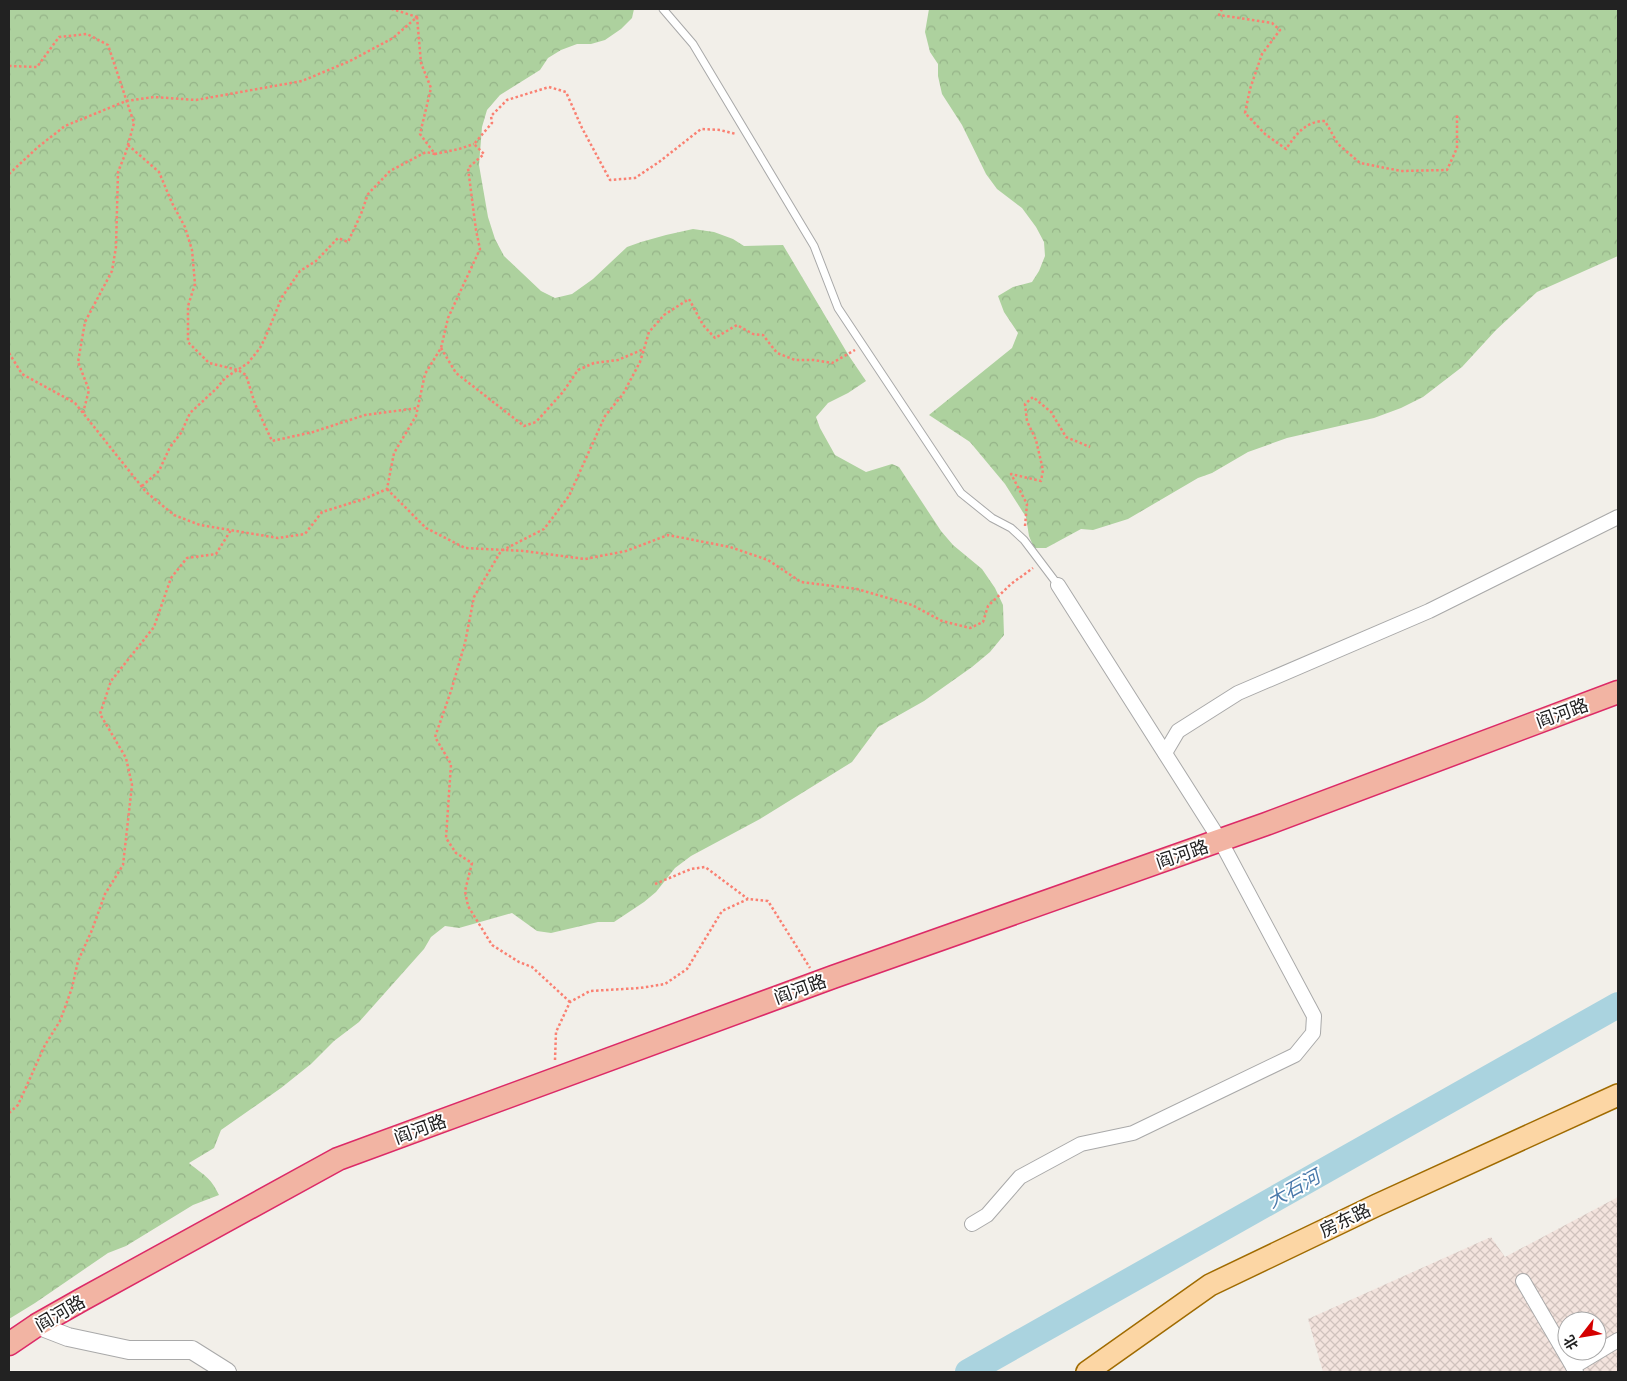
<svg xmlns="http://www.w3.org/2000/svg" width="1627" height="1381" font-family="'Titillium Web','Noto Sans SC',sans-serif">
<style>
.military{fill:url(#military-cross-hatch);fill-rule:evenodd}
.forest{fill:url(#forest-crowns)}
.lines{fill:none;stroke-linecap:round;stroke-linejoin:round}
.river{stroke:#aad3df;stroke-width:26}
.service-casing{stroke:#a9a9a9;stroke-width:9}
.minor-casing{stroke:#a9a9a9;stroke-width:16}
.tertiary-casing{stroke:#a9a9a9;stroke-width:20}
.primary-casing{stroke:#a06b00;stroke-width:24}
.trunk-casing{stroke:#dc2a67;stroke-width:25}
.path{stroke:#fa8072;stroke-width:2.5;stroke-dasharray:2.5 2.5;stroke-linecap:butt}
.service{stroke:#fff;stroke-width:7}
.minor{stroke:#fff;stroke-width:14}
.tertiary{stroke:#fff;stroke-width:18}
.primary{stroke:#fcd6a4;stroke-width:21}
.trunk{stroke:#f2b4a3;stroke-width:22}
.labels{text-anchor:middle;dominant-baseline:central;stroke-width:4;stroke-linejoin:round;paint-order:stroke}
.street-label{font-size:18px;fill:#222;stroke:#fff}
.water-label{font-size:19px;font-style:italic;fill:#4a7aab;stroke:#fff}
</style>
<defs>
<pattern id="military-cross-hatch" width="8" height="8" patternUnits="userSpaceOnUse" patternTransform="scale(1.25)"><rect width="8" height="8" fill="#f3e3dd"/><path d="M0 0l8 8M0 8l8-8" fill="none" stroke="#d0c2bd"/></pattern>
<pattern id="forest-crowns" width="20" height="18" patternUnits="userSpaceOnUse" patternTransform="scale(1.25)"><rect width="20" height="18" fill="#add19e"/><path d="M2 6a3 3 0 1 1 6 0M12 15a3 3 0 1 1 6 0" fill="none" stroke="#95b388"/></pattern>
</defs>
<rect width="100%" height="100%" fill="#f2efe9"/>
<path class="military" d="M1618 1197V1372H1323L1308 1319 1491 1237 1505 1257ZM1567 1321H1597V1351H1567Z"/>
<g class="forest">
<path d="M9 9H634L632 18 621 29 605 40 591 44H577L561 50 548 58 540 70 500 95 487 110 482 127 479 165 488 217 495 239 504 256 541 291 555 298 572 294 593 279 627 247 641 242 666 235 693 229 714 232 733 239 744 246 783 245 849 356 866 381 848 393 828 403 816 417 820 428 835 455 866 472 892 464 899 467 941 531 953 545 982 569 995 588 1003 605 1004 635 990 652 972 667 924 701 878 727 852 762 760 819 691 856 675 868 656 892 644 902 614 922H598L551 933 537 931 512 913 459 928 445 926 431 937 424 949 359 1022 334 1041 311 1064 281 1088 221 1130 214 1148 189 1163C203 1175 210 1176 219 1195L193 1205 126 1246 108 1253 35 1303 9 1319Z"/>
<polygon points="929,9 1618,9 1618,256 1537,292 1496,330 1462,367 1423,397 1401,408 1374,418 1287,438 1248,452 1212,473 1198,478 1128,519 1093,530 1081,529 1046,548 1034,548 1029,536 1026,517 1005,484 970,442 929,415 1012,348 1018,333 1004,312 998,296 1013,287 1032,282 1039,271 1045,256 1044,242 1036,227 1022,208 997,189 986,174 962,125 942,94 938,76 938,64 930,52 925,32"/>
</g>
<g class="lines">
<polyline class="river" points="968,1372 1618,1005"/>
<g class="service-casing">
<polyline id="service" points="663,9 693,44 814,246 838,308 961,493 992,518 1011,528 1024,540 1058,585"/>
</g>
<g class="minor-casing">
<g id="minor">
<polyline points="1165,753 1178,731 1238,693 1429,611 1618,517"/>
<polyline points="972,1224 987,1215 1020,1177 1081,1144 1133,1133 1295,1055 1313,1033 1314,1016 1220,840 1058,585"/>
<polyline points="1523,1281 1576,1372"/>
<polyline points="1573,1367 1618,1340"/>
</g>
</g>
<g class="tertiary-casing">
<polyline id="tertiary" points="37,1325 68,1337 129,1350 192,1350 227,1372"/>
</g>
<g class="primary-casing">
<polyline id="primary" points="1087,1372 1210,1285 1377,1205 1618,1095"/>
</g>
<g class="trunk-casing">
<polyline id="trunk" points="9,1344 37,1325 83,1299 338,1159 833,977 1266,824 1618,692"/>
</g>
<g class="path">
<path d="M1222 9 1219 15 1272 23 1280 30 1262 54 1250 89 1245 113 1265 134 1286 149C1296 134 1306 121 1325 121L1338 144 1360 163 1401 171 1447 170 1457 148V113"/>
<polyline points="417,17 421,63 431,88 420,134 435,154 459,149 474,144"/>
<polyline points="9,66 37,67 59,37 87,34 108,45 134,123 126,152 118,172 116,247 112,271 85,322 78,362 89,390 83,413"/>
<polyline points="128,145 159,172 172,203 185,227 192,250 195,284 188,306 188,342 209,363 238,370 246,375 255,404 272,441 313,432 365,415 418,408"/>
<polyline points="9,174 38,147 65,126 126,101 154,97 196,100 302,81 350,61 393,38 417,17 392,9"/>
<polyline points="441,348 456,373 524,426 536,422 563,392 578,370 594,363 618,360 644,349 649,332 664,315 689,299 703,325 715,338 737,325 753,334 763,335 777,353 795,360 814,360 832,363 855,350"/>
<polyline points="9,353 22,374 75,403 146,492 174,515 200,525 278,538 305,534 322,512 364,499 387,489 394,453 416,416 425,374 441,348 448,318 480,249 476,230 468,168 484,154 474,144 492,123 491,116 507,100 549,87 566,92 582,128 610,180 635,178 659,162 701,129 720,130 736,134"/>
<polyline points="142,486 159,471 170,447 181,433 190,413 217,388 225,378 248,363 260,348 266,336 282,297 300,271 316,261 338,238 348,242 361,214 368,194 390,171 426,152 435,154"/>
<polyline points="387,489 426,528 465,548 524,551 585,559 626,551 668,535 730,547 768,560 801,582 857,589 912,605 942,621 970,628 983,622 988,606 1011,584 1033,568"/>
<polyline points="1025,526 1027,504 1011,474 1041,481 1043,470 1036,440 1027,421 1025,404 1033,397 1051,412 1066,437 1090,447"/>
<polyline points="655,884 691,869 705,867 748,899"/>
<polyline points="570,1002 532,967 519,962 492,945 468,906 465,891 472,863 456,853 446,838 451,764 435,737 451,691 465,643 474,597 501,551 544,529 569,496 605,416 623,394 640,362 644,349"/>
<polyline points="555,1060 556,1032 570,1002 590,991 640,988 665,984 687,969 722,911 748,899 768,901 810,968"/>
<polyline points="9,1113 18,1105 45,1045 60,1021 72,988 78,961 92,930 105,894 123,865 132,785 126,758 100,714 111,681 154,627 171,578 187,558 216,554 231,530"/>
</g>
<use href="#service" class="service"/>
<use href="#minor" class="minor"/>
<use href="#tertiary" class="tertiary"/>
<use href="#primary" class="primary"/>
<use href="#trunk" class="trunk"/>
</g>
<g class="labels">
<g class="street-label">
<text transform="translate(1562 713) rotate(-20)">阎河路</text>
<text transform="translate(1182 854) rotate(-19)">阎河路</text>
<text transform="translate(800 989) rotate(-20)">阎河路</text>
<text transform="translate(420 1129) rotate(-20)">阎河路</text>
<text transform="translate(1345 1220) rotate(-26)">房东路</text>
<text transform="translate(60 1313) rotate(-30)">阎河路</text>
</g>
<g class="water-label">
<text transform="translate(1293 1188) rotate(-29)">大石河</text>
</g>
</g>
<rect width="1627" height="1381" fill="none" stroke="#222222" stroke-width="20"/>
<g transform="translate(1582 1336) rotate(239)"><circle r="24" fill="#ffffff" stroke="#a7a7a7"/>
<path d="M0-4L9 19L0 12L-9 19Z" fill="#d40000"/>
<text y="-8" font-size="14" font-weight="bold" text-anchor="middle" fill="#222222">北</text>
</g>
</svg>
